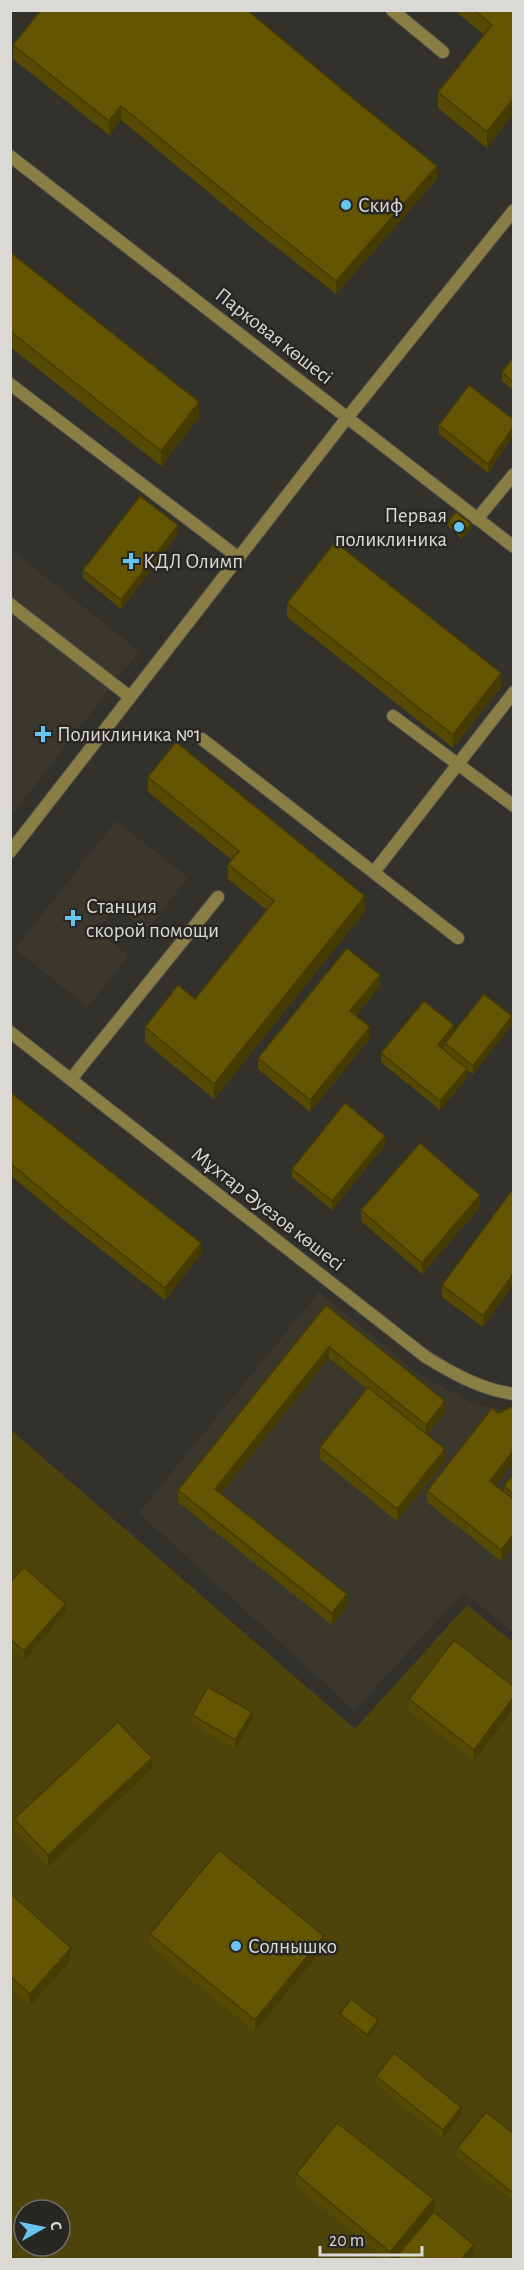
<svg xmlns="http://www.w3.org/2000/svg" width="524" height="2270" font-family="'Alegreya Sans',sans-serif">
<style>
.built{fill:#3a382d}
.green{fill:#4e430a;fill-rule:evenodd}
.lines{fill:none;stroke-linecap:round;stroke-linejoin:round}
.service-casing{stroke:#504f4b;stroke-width:14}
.minor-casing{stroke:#504f4b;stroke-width:14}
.tertiary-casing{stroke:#504f4b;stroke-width:14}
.service{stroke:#8a7e45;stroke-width:12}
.minor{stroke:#8a7e45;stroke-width:12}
.tertiary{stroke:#8a7e45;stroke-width:12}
.wall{fill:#564903}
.shaded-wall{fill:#463c02}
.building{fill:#645503;stroke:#463c02;stroke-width:1.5}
.poi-dot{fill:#67c4f0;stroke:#282723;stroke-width:2}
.labels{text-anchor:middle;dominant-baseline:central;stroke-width:5;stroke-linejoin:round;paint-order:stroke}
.poi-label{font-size:21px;fill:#dad9d6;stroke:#282723;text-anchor:start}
.street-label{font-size:21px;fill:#dad9d6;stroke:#282723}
</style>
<rect width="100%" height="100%" fill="#32312c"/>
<g class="built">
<polygon points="11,550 139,651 11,816"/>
<polygon points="116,821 188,877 146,931 116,907 97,930 128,956 88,1007 15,949"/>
<polygon points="319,1292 420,1375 474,1404 513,1411 513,1632 464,1592 354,1710 139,1513"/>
</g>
<path class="green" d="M10 1429 355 1729 467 1605 513 1642V2259H11ZM24 2210H60V2246H24Z"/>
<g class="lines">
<g class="service-casing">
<g id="service">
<polyline points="392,10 443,52"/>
<polyline points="10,384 239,558"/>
<polyline points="477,519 514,474"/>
<polyline points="10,604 130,697"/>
<polyline points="393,716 514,806"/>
<polyline points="202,739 458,938"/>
<polyline points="10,852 347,418 514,210"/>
<polyline points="374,872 514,692"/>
<polyline points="71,1079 218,897"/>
</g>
</g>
<g class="minor-casing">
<path id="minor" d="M10 1032 426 1357C452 1373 482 1390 514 1394"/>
</g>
<g class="tertiary-casing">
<polyline id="tertiary" points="10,156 514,547"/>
</g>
<use href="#service" class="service"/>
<use href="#minor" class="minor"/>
<use href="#tertiary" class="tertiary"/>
</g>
<g class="wall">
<polygon points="454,10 513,10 487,148 438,108 438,92 484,35"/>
<polygon points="13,45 437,179 336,294 257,232 121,120 109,135 13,59"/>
<polygon points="10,252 199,417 161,466 10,347"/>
<polygon points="513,358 513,390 502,381 502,372"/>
<polygon points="513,419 513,436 488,473 439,434 439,425"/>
<polygon points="448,521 471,529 462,539 448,526"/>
<polygon points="178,534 121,609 83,578 83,570"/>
<polygon points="287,603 501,687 453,748 287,617"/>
<polygon points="148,777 365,911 214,1099 145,1042 145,1027 195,999 267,910 228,879 228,864 232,860 148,792"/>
<polygon points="380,986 356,1016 370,1038 310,1112 258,1069 258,1058"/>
<polygon points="512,1025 473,1074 467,1070 467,1078 440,1110 381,1062 381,1053 454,1032"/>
<polygon points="10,1092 201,1254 165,1300 69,1224 10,1175"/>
<polygon points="385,1145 332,1210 292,1177 292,1169"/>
<polygon points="513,1189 483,1327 442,1297 442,1285"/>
<polygon points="480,1207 422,1274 361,1221 361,1210"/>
<polygon points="326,1305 445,1413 427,1435 445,1461 397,1521 320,1459 320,1447 367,1389 329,1358 221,1494 347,1606 332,1625 178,1502 178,1490"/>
<polygon points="513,1474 513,1546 501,1561 427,1502 427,1491 496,1485 504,1491 504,1486"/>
<polygon points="10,1582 66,1612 24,1660 10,1647"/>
<polygon points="513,1686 474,1761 409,1711 409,1699"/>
<polygon points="192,1715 252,1721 235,1749 192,1723"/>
<polygon points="152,1769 48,1867 14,1831 14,1819"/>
<polygon points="10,1893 71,1960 30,2006 10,1988"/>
<polygon points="150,1934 324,1947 255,2032 150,1946"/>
<polygon points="340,2014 378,2025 367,2039 340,2019"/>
<polygon points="376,2076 461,2115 443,2139 376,2084"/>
<polygon points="513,2133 513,2201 457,2157 457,2148"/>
<polygon points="296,2174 434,2210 394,2259 385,2259 296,2186"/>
</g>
<g class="shaded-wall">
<polygon points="513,99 513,115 487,148 487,132"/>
<polygon points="121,106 121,120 109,135 109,121"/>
<polygon points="437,166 437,179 336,294 336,281"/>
<polygon points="199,402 199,417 161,466 161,451"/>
<polygon points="513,427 513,436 488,473 488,464"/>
<polygon points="471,524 471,529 462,539 462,534"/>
<polygon points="178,525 178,534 121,609 121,600"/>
<polygon points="501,673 501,687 453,748 453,735"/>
<polygon points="365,896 365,911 214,1099 214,1084"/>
<polygon points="380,975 380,986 350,1023 350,1011"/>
<polygon points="512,1016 512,1025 473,1074 473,1066"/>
<polygon points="454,1025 454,1034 445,1043 445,1045 438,1054 438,1045"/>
<polygon points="370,1027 370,1038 310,1112 310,1100"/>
<polygon points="467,1069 467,1078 440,1110 440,1101"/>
<polygon points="385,1136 385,1145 332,1210 332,1201"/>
<polygon points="480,1195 480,1207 422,1274 422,1263"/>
<polygon points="201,1243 201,1254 165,1300 165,1288"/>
<polygon points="513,1274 513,1286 483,1327 483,1316"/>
<polygon points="329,1347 329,1358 215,1501 215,1489"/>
<polygon points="445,1401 445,1413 426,1436 426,1425"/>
<polygon points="445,1449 445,1461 397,1521 397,1509"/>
<polygon points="513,1451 513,1463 490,1492 490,1481"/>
<polygon points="513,1535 513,1546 501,1561 501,1550"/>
<polygon points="347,1594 347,1606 332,1625 332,1613"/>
<polygon points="66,1604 66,1612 24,1660 24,1651"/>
<polygon points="513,1698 513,1709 474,1761 474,1750"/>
<polygon points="252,1712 252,1721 235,1749 235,1740"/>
<polygon points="152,1758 152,1769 48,1867 48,1855"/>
<polygon points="324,1936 324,1947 255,2032 255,2020"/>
<polygon points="71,1948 71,1960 30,2006 30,1994"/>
<polygon points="378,2020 378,2025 367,2039 367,2035"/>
<polygon points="461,2107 461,2115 443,2139 443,2130"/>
<polygon points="434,2199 434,2210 394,2259 390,2259 390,2252"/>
<polygon points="474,2245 474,2254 469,2259 462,2259"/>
</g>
<g class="building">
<polygon points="41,10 247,10 350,96 437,166 336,281 257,218 121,106 109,121 13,45"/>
<polygon points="474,10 513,10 513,99 487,132 438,92 492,25"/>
<polygon points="10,252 199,402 161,451 10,331"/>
<polygon points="513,358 513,382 502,372"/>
<polygon points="469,385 513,419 513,427 488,464 439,425"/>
<polygon points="140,496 178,525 121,600 83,570"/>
<polygon points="456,512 471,524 462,534 448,521"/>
<polygon points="335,542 501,673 453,735 287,603"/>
<polygon points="176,742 365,896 214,1084 145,1027 178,985 195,999 274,901 228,864 239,851 148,777"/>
<polygon points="347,948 380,975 350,1011 370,1027 310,1100 258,1058"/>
<polygon points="484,994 512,1016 473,1066 445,1043"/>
<polygon points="424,1001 454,1025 438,1045 467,1069 440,1101 381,1053"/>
<polygon points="10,1092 201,1243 165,1288 69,1212 10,1163"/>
<polygon points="345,1103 385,1136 332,1201 292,1169"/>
<polygon points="420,1143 480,1195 422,1263 361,1210"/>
<polygon points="513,1189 513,1274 483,1316 442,1285"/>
<polygon points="326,1305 445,1401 426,1425 329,1347 215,1489 347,1594 332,1613 178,1490"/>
<polygon points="368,1387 445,1449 397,1509 320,1447"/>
<polygon points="513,1406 513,1451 490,1481 513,1499 513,1535 501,1550 427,1491 492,1408 498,1413"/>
<polygon points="513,1474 513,1494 504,1486"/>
<polygon points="24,1567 66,1604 24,1651 10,1639 10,1582"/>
<polygon points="454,1640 513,1686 513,1698 474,1750 409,1699"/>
<polygon points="208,1687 252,1712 235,1740 192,1715"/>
<polygon points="118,1722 152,1758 48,1855 14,1819"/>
<polygon points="219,1850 324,1936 255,2020 150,1934"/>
<polygon points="10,1893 71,1948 30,1994 10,1976"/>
<polygon points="351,1999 378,2020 367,2035 340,2014"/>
<polygon points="394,2053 461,2107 443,2130 376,2076"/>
<polygon points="486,2112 513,2133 513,2193 457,2148"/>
<polygon points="337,2123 434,2199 390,2252 296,2174"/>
<polygon points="434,2212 474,2245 462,2259 401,2259 397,2256"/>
</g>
<g class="poi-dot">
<circle cx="346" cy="205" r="6"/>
<circle cx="459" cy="527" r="6"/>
<path d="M128 552h6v6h6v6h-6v6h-6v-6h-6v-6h6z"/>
<path d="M40 725h6v6h6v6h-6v6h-6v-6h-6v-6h6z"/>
<path d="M70 909h6v6h6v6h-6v6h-6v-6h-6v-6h6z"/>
<circle cx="236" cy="1946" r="6"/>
</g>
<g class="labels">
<g class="poi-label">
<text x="358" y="205">Скиф</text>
<text x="447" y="515" text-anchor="end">Первая<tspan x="447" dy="24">поликлиника</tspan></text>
<text x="143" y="561">КДЛ Олимп</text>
<text x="57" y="734">Поликлиника №1</text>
<text x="86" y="906">Станция<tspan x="86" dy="24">скорой помощи</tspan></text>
<text x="248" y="1946">Солнышко</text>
</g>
<g class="street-label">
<text transform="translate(274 336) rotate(38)">Парковая көшесі</text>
<text transform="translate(268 1209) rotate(38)">Мұхтар Әуезов көшесі</text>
</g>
</g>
<rect width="524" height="2270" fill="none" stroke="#dad9d6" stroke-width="24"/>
<g transform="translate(42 2228) rotate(81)"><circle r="28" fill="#282723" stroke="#6f6e6b" stroke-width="1.5"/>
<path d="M0-4.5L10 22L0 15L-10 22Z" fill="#67c4f0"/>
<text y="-9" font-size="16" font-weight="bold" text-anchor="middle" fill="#dad9d6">С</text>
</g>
<path d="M320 2246v9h102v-9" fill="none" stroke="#dad9d6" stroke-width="3"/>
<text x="329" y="2246" font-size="18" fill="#dad9d6" stroke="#282723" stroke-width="4.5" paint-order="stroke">20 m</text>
</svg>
